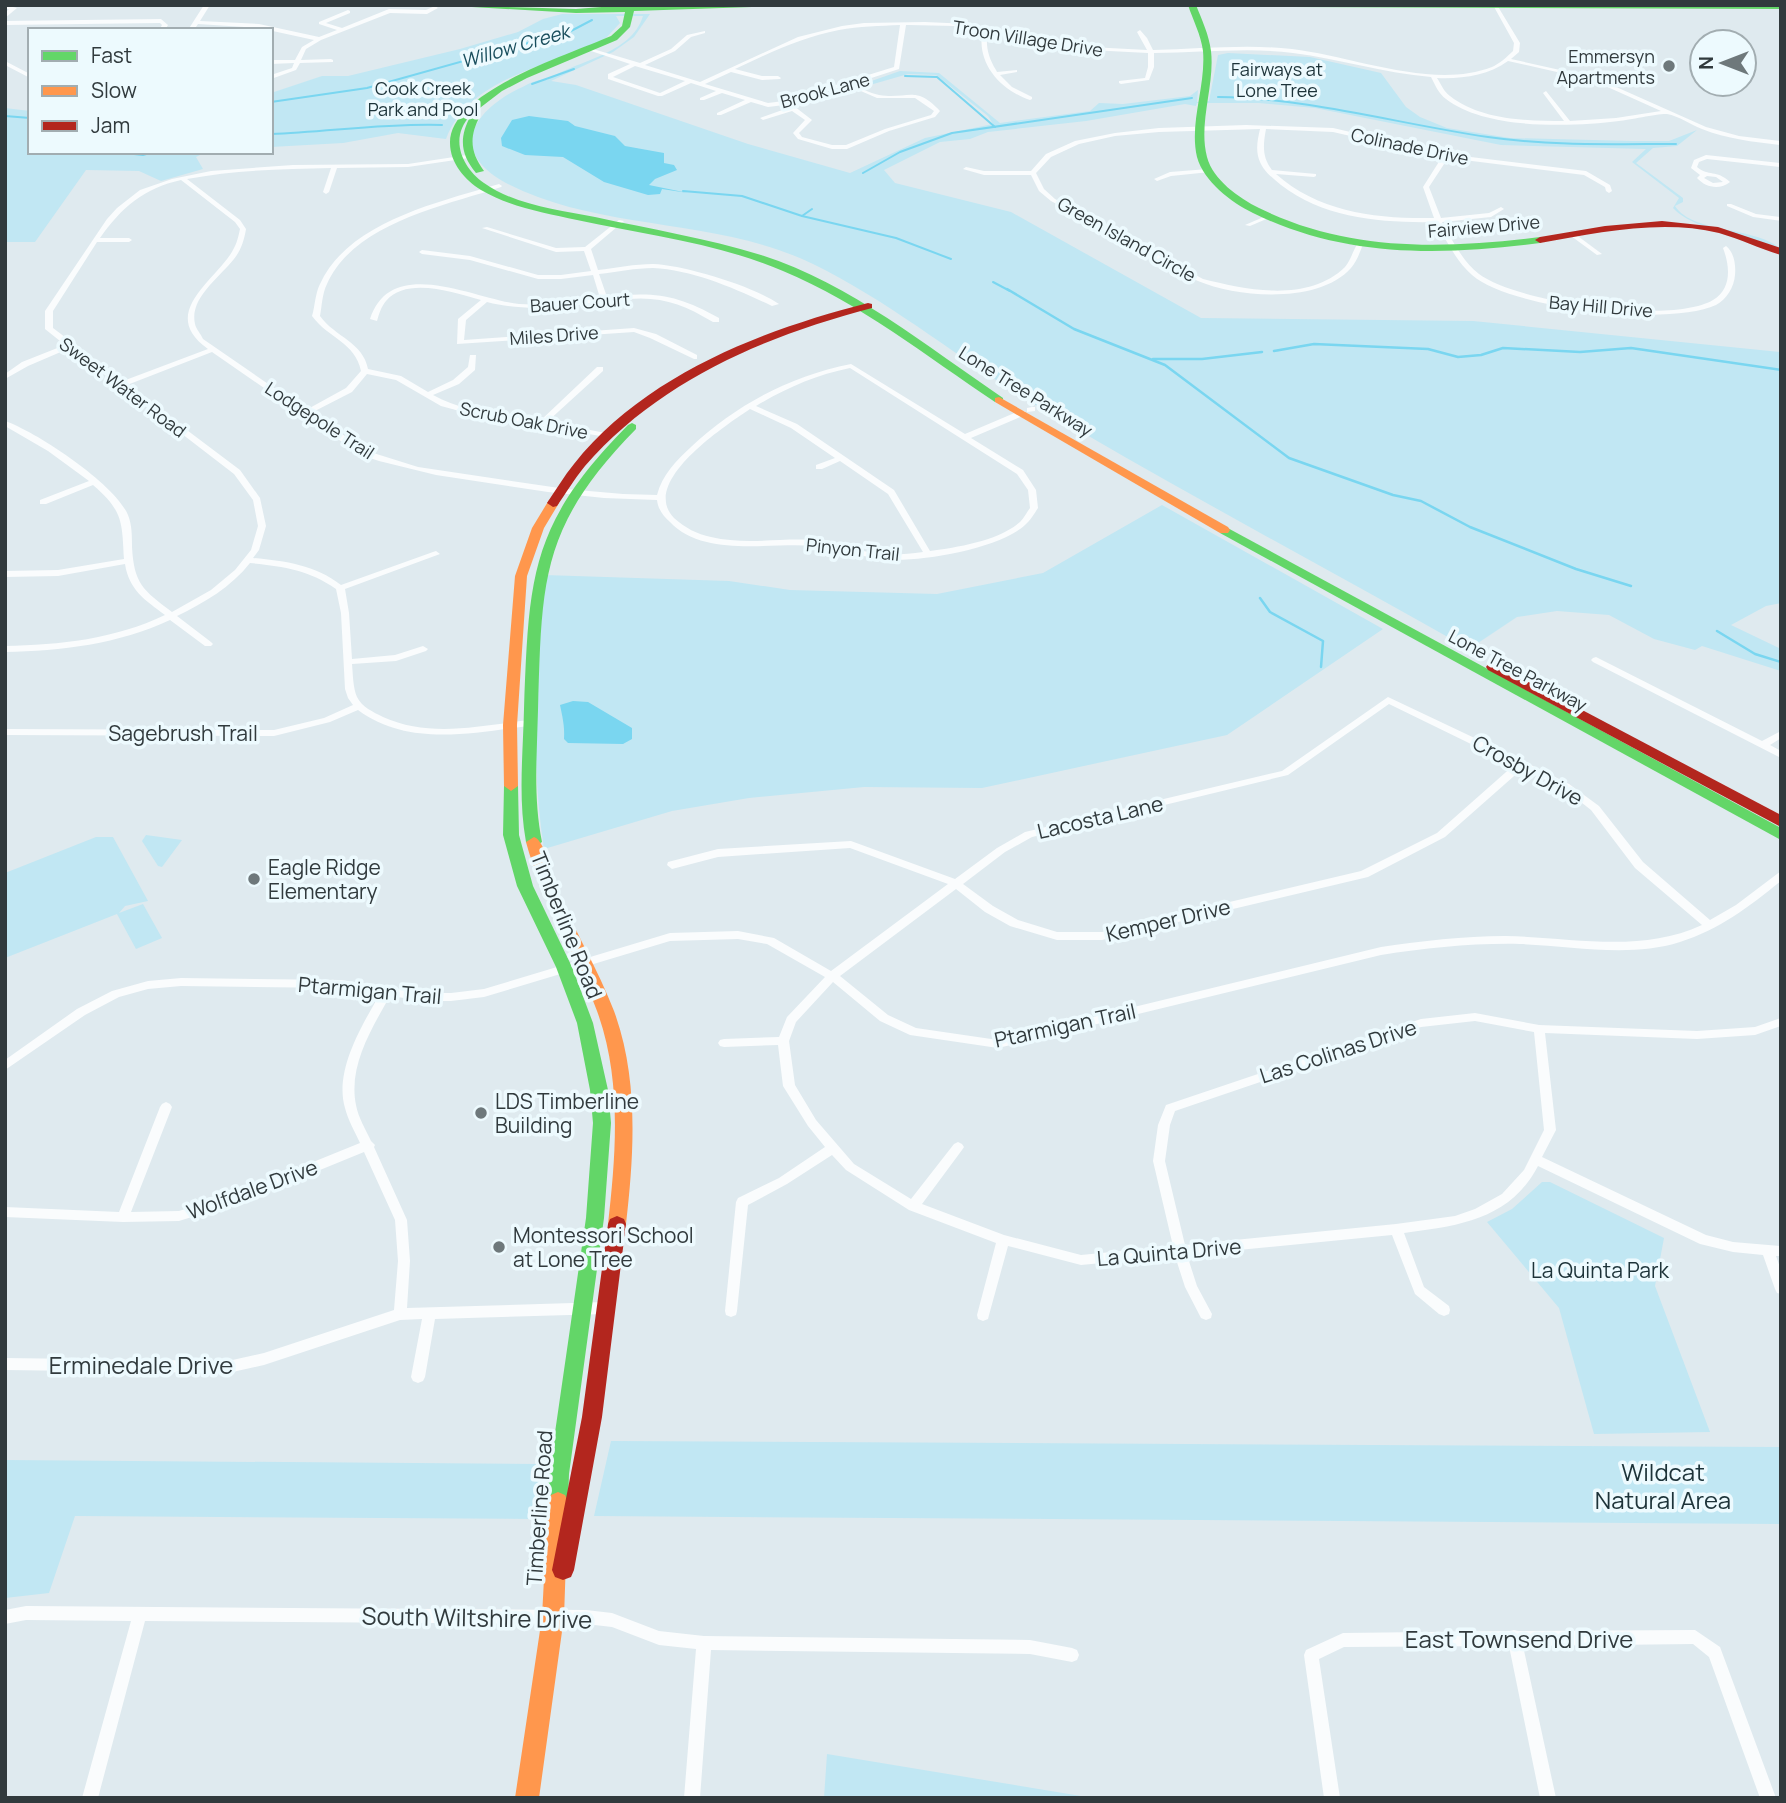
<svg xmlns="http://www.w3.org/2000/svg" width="1786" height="1803" font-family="Manrope,sans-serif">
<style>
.green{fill:#c1e7f3}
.water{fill:#7ad6f0}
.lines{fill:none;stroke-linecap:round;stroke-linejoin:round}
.stream-far1{stroke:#7ad6f0;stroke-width:2}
.stream{stroke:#7ad6f0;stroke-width:2.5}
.street{fill:#fafcfd;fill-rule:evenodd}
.fast{fill:#63d668;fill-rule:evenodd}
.slow{fill:#ff974d;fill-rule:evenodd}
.jam{fill:#b3261e;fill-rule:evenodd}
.poi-dot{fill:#6e787b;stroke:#edfafe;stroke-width:2.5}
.labels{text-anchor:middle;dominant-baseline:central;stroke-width:7;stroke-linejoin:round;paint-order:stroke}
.far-street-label{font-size:18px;fill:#313a3d;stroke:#edfafe}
.far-poi-label{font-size:18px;fill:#313a3d;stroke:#edfafe;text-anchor:end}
.far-park-label{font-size:18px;fill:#1d3339;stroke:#edfafe}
.far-water-label{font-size:19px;font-style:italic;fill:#184d5c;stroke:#edfafe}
.street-label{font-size:21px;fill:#313a3d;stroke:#edfafe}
.poi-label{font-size:21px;fill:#313a3d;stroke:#edfafe;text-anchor:start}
.park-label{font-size:21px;fill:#1d3339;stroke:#edfafe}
.near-street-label{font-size:24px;fill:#313a3d;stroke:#edfafe}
.near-park-label{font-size:24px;fill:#1d3339;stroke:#edfafe}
</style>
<rect width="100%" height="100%" fill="#dfeaef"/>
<g class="green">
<path d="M562 14H650L634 37 613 52 551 81 576 85 748 144 850 173 925 138 993 124 988 116 936 75 908 74 863 87V84L900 71 939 73 1000 123 1090 111 1099 103 1123 104 1190 96 1198 90 1197 102 1209 101 1218 55 1228 53 1310 57 1381 73 1406 107 1420 117 1447 128 1510 138 1632 141H1669L1697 130 1677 146 1653 148 1636 163 1683 198V202L1675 206C1693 234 1755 226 1781 249 1753 240 1691 229 1673 208L1679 198 1632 162 1646 149 1501 145 1315 108 1259 103H1197L1196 106 1185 104 1086 121 988 132 970 139 940 142 884 170 895 183 1011 212 1201 318 1473 321 1781 352V603L1766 606 1731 625 1781 649V671L1702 646 1695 650 1654 639 1609 615 1557 611 1517 617 1469 649C1324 567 1177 489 1034 404 959 359 891 302 813 264 717 217 600 232 506 183 449 152 471 113 518 89 527 85 537 78 547 80 577 60 631 55 643 16H616L620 23 606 38C553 67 470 75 446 139L398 133 343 143 271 147V93L322 76H348L460 49 518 32 543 19Z"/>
<polygon points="5,108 30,111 30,152 206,152 196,157 203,169 161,181 139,171 86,170 35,242 5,242"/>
<path d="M1162 505 1383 629 1227 735 982 788 864 787 749 798 672 811 544 849C530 760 536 664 544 575L729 581 790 590 937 594 1043 573Z"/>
<polygon points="146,835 182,840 162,867 158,866 142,841"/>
<polygon points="96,837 113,837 148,901 125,906 119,913 143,904 162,938 136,949 117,914 5,958 5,873"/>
<polygon points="1542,1182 1550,1182 1664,1238 1655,1286 1710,1432 1594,1434 1559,1308 1487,1222 1512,1209"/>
<polygon points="611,1441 1781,1447 1781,1524 594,1516"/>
<polygon points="5,1460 540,1464 536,1519 75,1516 49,1593 5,1598"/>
<polygon points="827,1754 1087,1797 1215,1798 824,1798"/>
</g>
<g class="water">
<polygon points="529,116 568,121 575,126 615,136 625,146 664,153 664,163 674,165 677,170 655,179 649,185 688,193 662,189 660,194 648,195 604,182 563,157 525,155 502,146 501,138 512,120"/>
<path d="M573 701 588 702 632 728V739L623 744 568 743 564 739C565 726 562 715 560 705Z"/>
</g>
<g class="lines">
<g class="stream-far1">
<polyline points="905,76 937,77 995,127"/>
<polyline points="532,84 574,69"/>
<path d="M1218 97C1310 98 1398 124 1488 137 1550 146 1614 144 1676 144"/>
<polyline points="271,102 367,88 571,31 592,20"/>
<polyline points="5,116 30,118"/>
<path d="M271 134C328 132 385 123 442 125"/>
<polyline points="116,152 143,155 153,152"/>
<polyline points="863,173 900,152 952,133 1192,98"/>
<polyline points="683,191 742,196 802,216 896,238 951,259"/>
<polyline points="802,216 812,209"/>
<polyline points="993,282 1010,291"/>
</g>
<g class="stream">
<polyline points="1007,289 1074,329 1165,365 1289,458 1393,495 1421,501 1470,527 1576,569 1631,586"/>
<polyline points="1274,351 1314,344 1428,349 1458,357 1481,355 1503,348 1580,352 1631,348 1781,370"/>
<polyline points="1153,359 1202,359 1262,352"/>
<polyline points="1260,598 1270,612 1323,641 1321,667"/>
<polyline points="1717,631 1755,654 1781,662"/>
</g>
<g class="street">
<polygon points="5,5 17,8 5,18 5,13 9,9 5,9"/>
<polygon points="204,5 210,5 200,21 259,24 319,37 337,30 319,24 319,22 348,10 350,11 350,13 326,23 342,28 389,9 426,10 435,6 438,8 427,14 390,13 321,40 306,49 301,60 331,59 333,60 333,62 300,63 296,70 271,79 271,75 292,68 294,63 271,64 271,60 295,60 302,47 314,40 259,28 198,24 194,30 188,30"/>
<path d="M1493 5H1497L1520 43 1519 52 1511 59 1596 78 1706 127 1739 136 1781 141V145C1754 142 1727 139 1702 129 1691 125 1679 116 1667 114 1660 113 1629 120 1619 121 1571 127 1486 130 1446 99 1439 94 1435 85 1431 77 1384 73 1340 59 1293 53 1248 47 1200 53 1154 53V67L1149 80 1121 84 1119 83V81L1145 78 1148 67V53L1090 50 988 30C985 45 988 57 996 70L997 72 1017 70V72L1000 75 1012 87 1032 97V99L1030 100C1000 90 975 62 983 29L955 26 909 25H906L899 69 853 84C861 88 869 93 879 95 908 100 915 84 940 111L935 117 889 131 847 149H832L798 139 793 133 805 120 792 111 763 120 760 118 788 108 784 105 768 107 751 102 721 115H717V113L745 100 722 93 704 100H700V98L716 91 691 83 662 96H658L608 79V74L630 64 588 50 593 49 640 63 671 49 687 35 705 31V33L691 37 675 51 645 65 700 82 798 37 842 26 864 23 925 22 970 24 1090 47 1147 50 1137 32 1140 30 1147 38 1153 50C1199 49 1246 44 1292 49 1352 56 1433 90 1492 67 1499 64 1507 57 1513 51L1514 43ZM900 25 894 67 784 101 768 103 705 84 731 72 762 80 780 79 781 78 778 76H762L735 69C769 53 802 37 839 30 859 26 880 26 900 25ZM1508 61 1592 80 1661 111 1616 118 1570 121 1546 91 1543 93 1564 121C1527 121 1480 120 1450 96 1444 92 1441 84 1437 78 1461 79 1488 76 1508 61ZM635 66 685 81 660 93 613 77ZM847 85 877 98H915L934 111 931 115 885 129 846 145H832L802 137 799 133 812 120 790 103Z"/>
<polygon points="161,19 168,25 165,30 159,30 162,25 160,23 5,25 5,21"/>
<polygon points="5,61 30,74 30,78 5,65"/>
<path d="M1246 125 1333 128 1446 154 1586 171 1610 185 1612 191 1609 193 1606 191 1605 187 1584 175 1448 158 1429 187 1441 218 1489 213 1501 207 1504 209 1491 217 1442 222C1452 240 1463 262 1479 274 1518 303 1671 325 1713 300 1732 289 1730 266 1723 248L1726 246C1734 252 1736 265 1735 275 1734 287 1727 299 1716 305 1669 327 1511 309 1472 275 1456 261 1446 240 1436 222 1383 223 1325 219 1281 185 1271 177 1261 169 1258 156 1256 147 1258 138 1260 129L1159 132 1115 136 1079 144 1051 157 1036 173 1044 189 1055 199 1203 279C1247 290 1308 303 1345 267 1351 260 1353 250 1358 243H1362L1363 244C1360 252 1357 261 1351 268 1319 304 1238 298 1198 281 1181 274 1166 264 1150 255 1117 237 1084 219 1051 201L1039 191 1031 175H984L963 169 966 167 984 171H1031L1046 154 1075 141 1115 133 1159 128ZM1266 129 1333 132 1442 157 1423 187 1434 218C1378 219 1320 213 1276 174L1314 177 1316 176V174L1272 170C1262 157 1263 145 1266 129Z"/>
<path d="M467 155 469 156V158L408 167 337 168 329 192 326 194 323 192 331 168C283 169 235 170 187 179L240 220 246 229C244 241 241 250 234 259 220 277 189 298 195 324 196 329 201 334 203 339L306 410 346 388 361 371C355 342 329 339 312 316 315 306 315 294 320 284 348 222 439 202 499 184L502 186 501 187C444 206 354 223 327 284 322 294 322 306 320 316 335 337 363 342 368 369L401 376 428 392 453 380 468 367 470 355H476L475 370 459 384 433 395C465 413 504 415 540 421L597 367H603V371L547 422 606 433 610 435 606 437 467 413 441 406 396 380 367 374 352 392 311 413 367 451 418 467 566 489 623 494 657 495C662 475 676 461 691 447 736 405 790 376 851 364L965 434 1019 411H1025V415L971 438 1023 470 1036 490 1038 508C1034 514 1030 521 1025 525 999 549 917 563 882 559 859 557 837 547 814 546 769 542 704 558 670 522 663 516 658 509 657 500L604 498 548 492 436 475 379 461 361 455 212 352 127 385 240 470 260 498 266 526 259 550 253 558C285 561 315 565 341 585L433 552 436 551 440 554 345 589 349 613 352 659 395 655 423 646 428 649 426 651 396 661 352 664C353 675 353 688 357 697 362 707 373 712 383 717 429 738 480 726 529 720L534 723 529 726C471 733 408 747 358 710L330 722 274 736 5 735V729L274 730 324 718 353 705 348 698 345 689 341 613 336 589C310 570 281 566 250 563 231 587 204 603 177 616L211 642 213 644 211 646H205L170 620C119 644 61 651 5 652V646C60 645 115 639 165 615 145 600 129 590 125 564L58 576 5 577V571L58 570 124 559C122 521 123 511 93 485L46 504H40V500L89 481 48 451 5 426V421C37 432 115 484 128 515 132 525 132 536 132 547 134 584 143 590 172 612L211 590 235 570 251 550 258 526 253 500 234 474 121 387H117V384L70 348 28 366 5 379V374L22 362 65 345 45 329V311L107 219 117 208 140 190 172 179 211 171 293 165 408 164ZM181 180 235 222 240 229C238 239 236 246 230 255 210 284 160 315 208 349L123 381 53 328V311L97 242H129L132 240 129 238H100C121 208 144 188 181 180ZM850 368 1017 474 1028 490 1030 508C1027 512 1024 518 1020 522 998 541 958 547 930 551L894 490 797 424 756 406C786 388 816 375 850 368ZM750 409 791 428 835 458 816 465V469H822L840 461 888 494 923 552C907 554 891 556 875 553 854 550 834 542 812 540 779 538 744 545 711 537 697 534 685 528 674 518 639 482 725 426 750 409Z"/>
<path d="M1706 155 1781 163V167L1707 159 1699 162 1697 167C1709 177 1716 169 1730 182 1720 190 1706 188 1697 178L1700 175 1691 168 1694 160ZM1707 176 1716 177 1723 182 1713 183 1704 178Z"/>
<polygon points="1208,169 1211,171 1210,172 1171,176 1157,181 1154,179 1170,172"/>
<polygon points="1727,204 1731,204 1756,214 1781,217 1781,221 1753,217 1727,206"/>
<polygon points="1266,216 1271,217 1250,226 1245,225"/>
<path d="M619 220 624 221 591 249 598 270C616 268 635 264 653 264 684 265 753 286 779 304L772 306C736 289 694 270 653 268 636 268 617 272 599 274L607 297C654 291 678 295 719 318V322H713C683 304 662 296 627 299 619 300 611 300 605 303L602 302C563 307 526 312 487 302L466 320 464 340 634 328 656 334 697 355V359H694L650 338 634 332 457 344 458 319 481 300C455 293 407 276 386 301 381 307 379 314 377 321L370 319C391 254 474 299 519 304 546 306 574 301 600 298L593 275 561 279H538L470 260 422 254 419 252 422 250 470 256 538 275H561L591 271 584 251 556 252 482 228 487 227 556 248 585 247Z"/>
<polygon points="1571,234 1575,234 1602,254 1597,255 1571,236"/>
<polygon points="1032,407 1035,407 1035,411 1027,412 1027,408"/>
<polygon points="1596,657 1762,741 1781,731 1781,738 1770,745 1781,751 1781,758 1593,662 1591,660 1593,658"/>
<path d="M1388 697 1521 760 1525 761 1527 763 1569 784 1599 806 1643 862 1710 920 1736 905 1781 871V881C1750 906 1719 930 1680 942 1629 958 1573 946 1520 944 1473 943 1427 948 1381 955L998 1048 910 1035 880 1021 833 982 796 1022 789 1041 795 1085 816 1120 854 1164 911 1199 954 1144 958 1142 962 1144 964 1147 962 1150 922 1204 1004 1235 1081 1255 1173 1246 1153 1161 1158 1125 1166 1105 1421 1019 1475 1013 1539 1025 1697 1031 1755 1027 1781 1018V1026L1755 1035 1697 1039 1545 1033 1556 1130 1542 1157 1706 1235 1733 1242 1781 1246V1256H1776L1781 1270V1294L1777 1293 1775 1289 1763 1255 1733 1252 1700 1244 1538 1166C1510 1220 1458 1226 1404 1233L1424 1287 1449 1306 1450 1310 1449 1314 1444 1316 1439 1314 1415 1294 1392 1235 1187 1255 1197 1286 1212 1314 1211 1318 1206 1320 1201 1318 1185 1287 1175 1256 1081 1265 1008 1246 989 1315 988 1319 983 1321 978 1319 977 1315 996 1243 909 1210 846 1170 832 1155 787 1184 748 1205 737 1311 736 1315 731 1317 726 1315 725 1311 736 1202 738 1198 779 1178 825 1147 808 1126 783 1086 778 1045 724 1047 720 1046 718 1043 720 1040 724 1039 779 1037 787 1017 825 977 767 944 738 939 670 941 484 997 451 1001H426L390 996C372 1028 348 1066 356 1105 358 1117 366 1130 371 1141L375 1145 374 1147 407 1220 410 1261 407 1308 605 1302 610 1304 611 1308 610 1312 605 1314 435 1319 425 1377 423 1381 418 1383 413 1381 411 1377 422 1319 400 1320 264 1365 228 1373 5 1370V1358L228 1361 264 1353 394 1310 398 1261 395 1220 364 1152 249 1199 179 1221 123 1222 5 1217V1207L119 1212 160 1107 162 1104 166 1102 170 1104 172 1107 131 1212 179 1211 242 1191 360 1143C355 1132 348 1120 345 1108 334 1071 362 1025 380 994L341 988 181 986 148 989 119 997 85 1015 5 1070V1060L77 1009 112 991 148 981 181 978 341 980 426 993H451L484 989 670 933 738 931 774 938 831 971 948 884 850 848 718 857 672 869 667 865 668 862 718 849 851 841 955 879 997 848 1025 832 1282 771ZM1389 704 1514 765 1437 833 1361 871 1102 932H1057L1018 920 993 906 963 884 1005 852 1032 837 1288 775ZM1522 769 1563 788 1591 810 1635 868 1702 925C1640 954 1571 937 1505 936 1463 936 1422 941 1381 947L998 1040 916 1028 888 1015 840 976 956 889 985 912 1010 926 1057 940H1102L1368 877 1445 837ZM1475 1021 1534 1032 1544 1130 1524 1170 1502 1194 1475 1209 1455 1216 1396 1224 1185 1245 1165 1161 1170 1125 1175 1111 1421 1027Z"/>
<polygon points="26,1606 586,1610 612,1613 659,1631 704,1636 1030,1640 1072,1648 1077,1650 1079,1655 1077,1660 1072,1662 1030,1654 711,1650 700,1798 684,1798 696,1649 659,1645 612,1627 586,1624 145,1621 98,1798 82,1798 131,1621 26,1620 5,1624 5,1610"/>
<polygon points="1514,1630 1518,1631 1695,1630 1720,1647 1776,1798 1760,1798 1709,1657 1693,1644 1523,1646 1556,1798 1540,1798 1509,1646 1344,1647 1319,1659 1340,1798 1324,1798 1304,1655 1306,1650 1343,1633 1510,1631"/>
</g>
<g class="fast">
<path d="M438 5 576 9 627 5H756L752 7 634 11 630 27 617 40 527 78 502 91 472 114 480 116C469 137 470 152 484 171L476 173C460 154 459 137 471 115 449 137 461 167 484 183 515 205 558 210 595 217 650 229 706 238 761 255 851 284 926 346 1003 398V402H995C926 356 860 303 783 271 718 243 646 235 577 220 545 213 510 207 481 190 465 180 450 163 450 143 449 91 571 54 611 36L622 26 625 12 576 13Z"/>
<path d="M1188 5H1196C1202 20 1209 35 1211 51 1215 85 1198 123 1207 157 1213 180 1239 198 1259 208 1348 252 1443 249 1540 237L1545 240 1540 243C1441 256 1344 258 1253 213 1231 202 1204 182 1197 157 1189 123 1206 86 1203 51 1201 35 1193 20 1188 5Z"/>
<polygon points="1288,5 1781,5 1781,9 1292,7"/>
<path d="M632 423 636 425V429C540 527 542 580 538 710 537 754 533 798 542 842L534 847 526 842C518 798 523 754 524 709 529 576 530 524 628 425Z"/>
<polygon points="1224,526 1781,828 1781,840 1220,533 1220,527"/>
<polygon points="511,781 518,786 519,835 533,886 572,967 593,1023 608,1090 611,1123 604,1218 569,1474 568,1502 565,1509 558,1512 551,1509 548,1502 549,1474 586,1218 593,1123 590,1090 577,1023 556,967 517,886 503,835 504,786"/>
</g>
<g class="slow">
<polygon points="999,397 1228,527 1230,530 1228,533 1220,533 995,402 995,398"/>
<polygon points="553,499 559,503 544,528 527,576 517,725 518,786 511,791 504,786 503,725 515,576 532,528 549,500"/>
<path d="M534 837C545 840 552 877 557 889 574 930 598 969 614 1011 639 1079 634 1154 626 1224L624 1229 617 1232 610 1229 608 1224C616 1154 622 1079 597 1011 576 953 542 902 526 842Z"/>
<polygon points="558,1492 565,1495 568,1502 564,1617 539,1798 515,1798 542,1617 548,1502 551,1495"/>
</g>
<g class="jam">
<path d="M1662 221 1718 227 1781 248V255C1760 249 1740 239 1719 233 1660 219 1598 233 1540 243L1535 240 1540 237 1605 226Z"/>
<path d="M868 303 872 304V308C765 336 659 381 585 466 575 478 566 493 557 506L553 507 547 503C556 490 564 476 574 464 645 375 762 330 868 303Z"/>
<polygon points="1493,663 1781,815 1781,827 1488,670 1486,667 1488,664"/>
<polygon points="617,1216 624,1219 626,1224 602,1417 574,1570 571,1577 563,1580 555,1577 552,1570 582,1417 608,1224 610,1219"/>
</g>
</g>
<g class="poi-dot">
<circle cx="1669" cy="66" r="7"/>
<circle cx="254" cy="879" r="7"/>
<circle cx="481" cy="1113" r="7"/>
<circle cx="499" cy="1247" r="7"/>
</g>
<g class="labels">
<g class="far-street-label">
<text transform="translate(1028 38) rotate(9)">Troon Village Drive</text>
<text transform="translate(825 90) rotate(-15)">Brook Lane</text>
<text transform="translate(1410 146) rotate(12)">Colinade Drive</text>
<text transform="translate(1484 226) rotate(-5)">Fairview Drive</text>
<text transform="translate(1127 239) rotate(29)">Green Island Circle</text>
<text transform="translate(580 302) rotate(-4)">Bauer Court</text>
<text transform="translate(1601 306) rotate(5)">Bay Hill Drive</text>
<text transform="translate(554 335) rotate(-4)">Miles Drive</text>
<text transform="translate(123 387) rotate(37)">Sweet Water Road</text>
<text transform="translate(1026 391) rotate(32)">Lone Tree Parkway</text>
<text transform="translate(320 420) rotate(33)">Lodgepole Trail</text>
<text transform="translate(524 420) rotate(11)">Scrub Oak Drive</text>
<text transform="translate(853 549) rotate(6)">Pinyon Trail</text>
<text transform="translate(1518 670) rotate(28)">Lone Tree Parkway</text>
</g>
<g class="far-poi-label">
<text x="1655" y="56">Emmersyn<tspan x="1655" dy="21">Apartments</tspan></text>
</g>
<g class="far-park-label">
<text x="1277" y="69">Fairways at<tspan x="1277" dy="21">Lone Tree</tspan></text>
<text x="423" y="88">Cook Creek<tspan x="423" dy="21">Park and Pool</tspan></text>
</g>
<g class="far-water-label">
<text transform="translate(515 46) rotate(-16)">Willow Creek</text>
</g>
<g class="street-label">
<text x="183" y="733">Sagebrush Trail</text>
<text transform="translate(1528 770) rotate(29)">Crosby Drive</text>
<text transform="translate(1100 817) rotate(-13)">Lacosta Lane</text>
<text transform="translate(1168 920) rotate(-13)">Kemper Drive</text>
<text transform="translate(567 925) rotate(68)">Timberline Road</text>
<text transform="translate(370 990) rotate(5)">Ptarmigan Trail</text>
<text transform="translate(1065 1025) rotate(-12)">Ptarmigan Trail</text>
<text transform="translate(1338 1051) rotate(-18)">Las Colinas Drive</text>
<text transform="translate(252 1189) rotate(-20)">Wolfdale Drive</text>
<text transform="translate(1169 1252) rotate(-5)">La Quinta Drive</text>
<text transform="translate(539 1508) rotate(-86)">Timberline Road</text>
</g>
<g class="poi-label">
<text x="268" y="867">Eagle Ridge<tspan x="268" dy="24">Elementary</tspan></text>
<text x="495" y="1101">LDS Timberline<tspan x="495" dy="24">Building</tspan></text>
<text x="513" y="1235">Montessori School<tspan x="513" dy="24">at Lone Tree</tspan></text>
</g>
<g class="park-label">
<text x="1600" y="1270">La Quinta Park</text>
</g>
<g class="near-street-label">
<text x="141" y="1364">Erminedale Drive</text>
<text transform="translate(477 1617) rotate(1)">South Wiltshire Drive</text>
<text x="1519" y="1638">East Townsend Drive</text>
</g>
<g class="near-park-label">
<text x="1663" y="1471">Wildcat<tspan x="1663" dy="28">Natural Area</tspan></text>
</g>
</g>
<rect width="1786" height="1803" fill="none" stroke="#313a3d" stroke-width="14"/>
<rect x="28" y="28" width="245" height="126" fill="#edfafe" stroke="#a2adb1" stroke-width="2"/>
<rect x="42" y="51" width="35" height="10" fill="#63d668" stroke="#a2adb1" stroke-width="2"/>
<text x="91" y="63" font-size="21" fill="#313a3d">Fast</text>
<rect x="42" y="86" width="35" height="10" fill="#ff974d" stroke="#a2adb1" stroke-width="2"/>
<text x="91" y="98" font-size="21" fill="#313a3d">Slow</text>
<rect x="42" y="121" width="35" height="10" fill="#b3261e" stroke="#a2adb1" stroke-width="2"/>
<text x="91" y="133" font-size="21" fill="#313a3d">Jam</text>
<g transform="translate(1723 63) rotate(270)"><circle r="33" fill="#edfafe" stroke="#a2adb1" stroke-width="2"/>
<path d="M0-5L12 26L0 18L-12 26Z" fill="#6e787b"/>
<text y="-10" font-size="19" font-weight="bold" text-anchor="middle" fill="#313a3d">N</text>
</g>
</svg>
